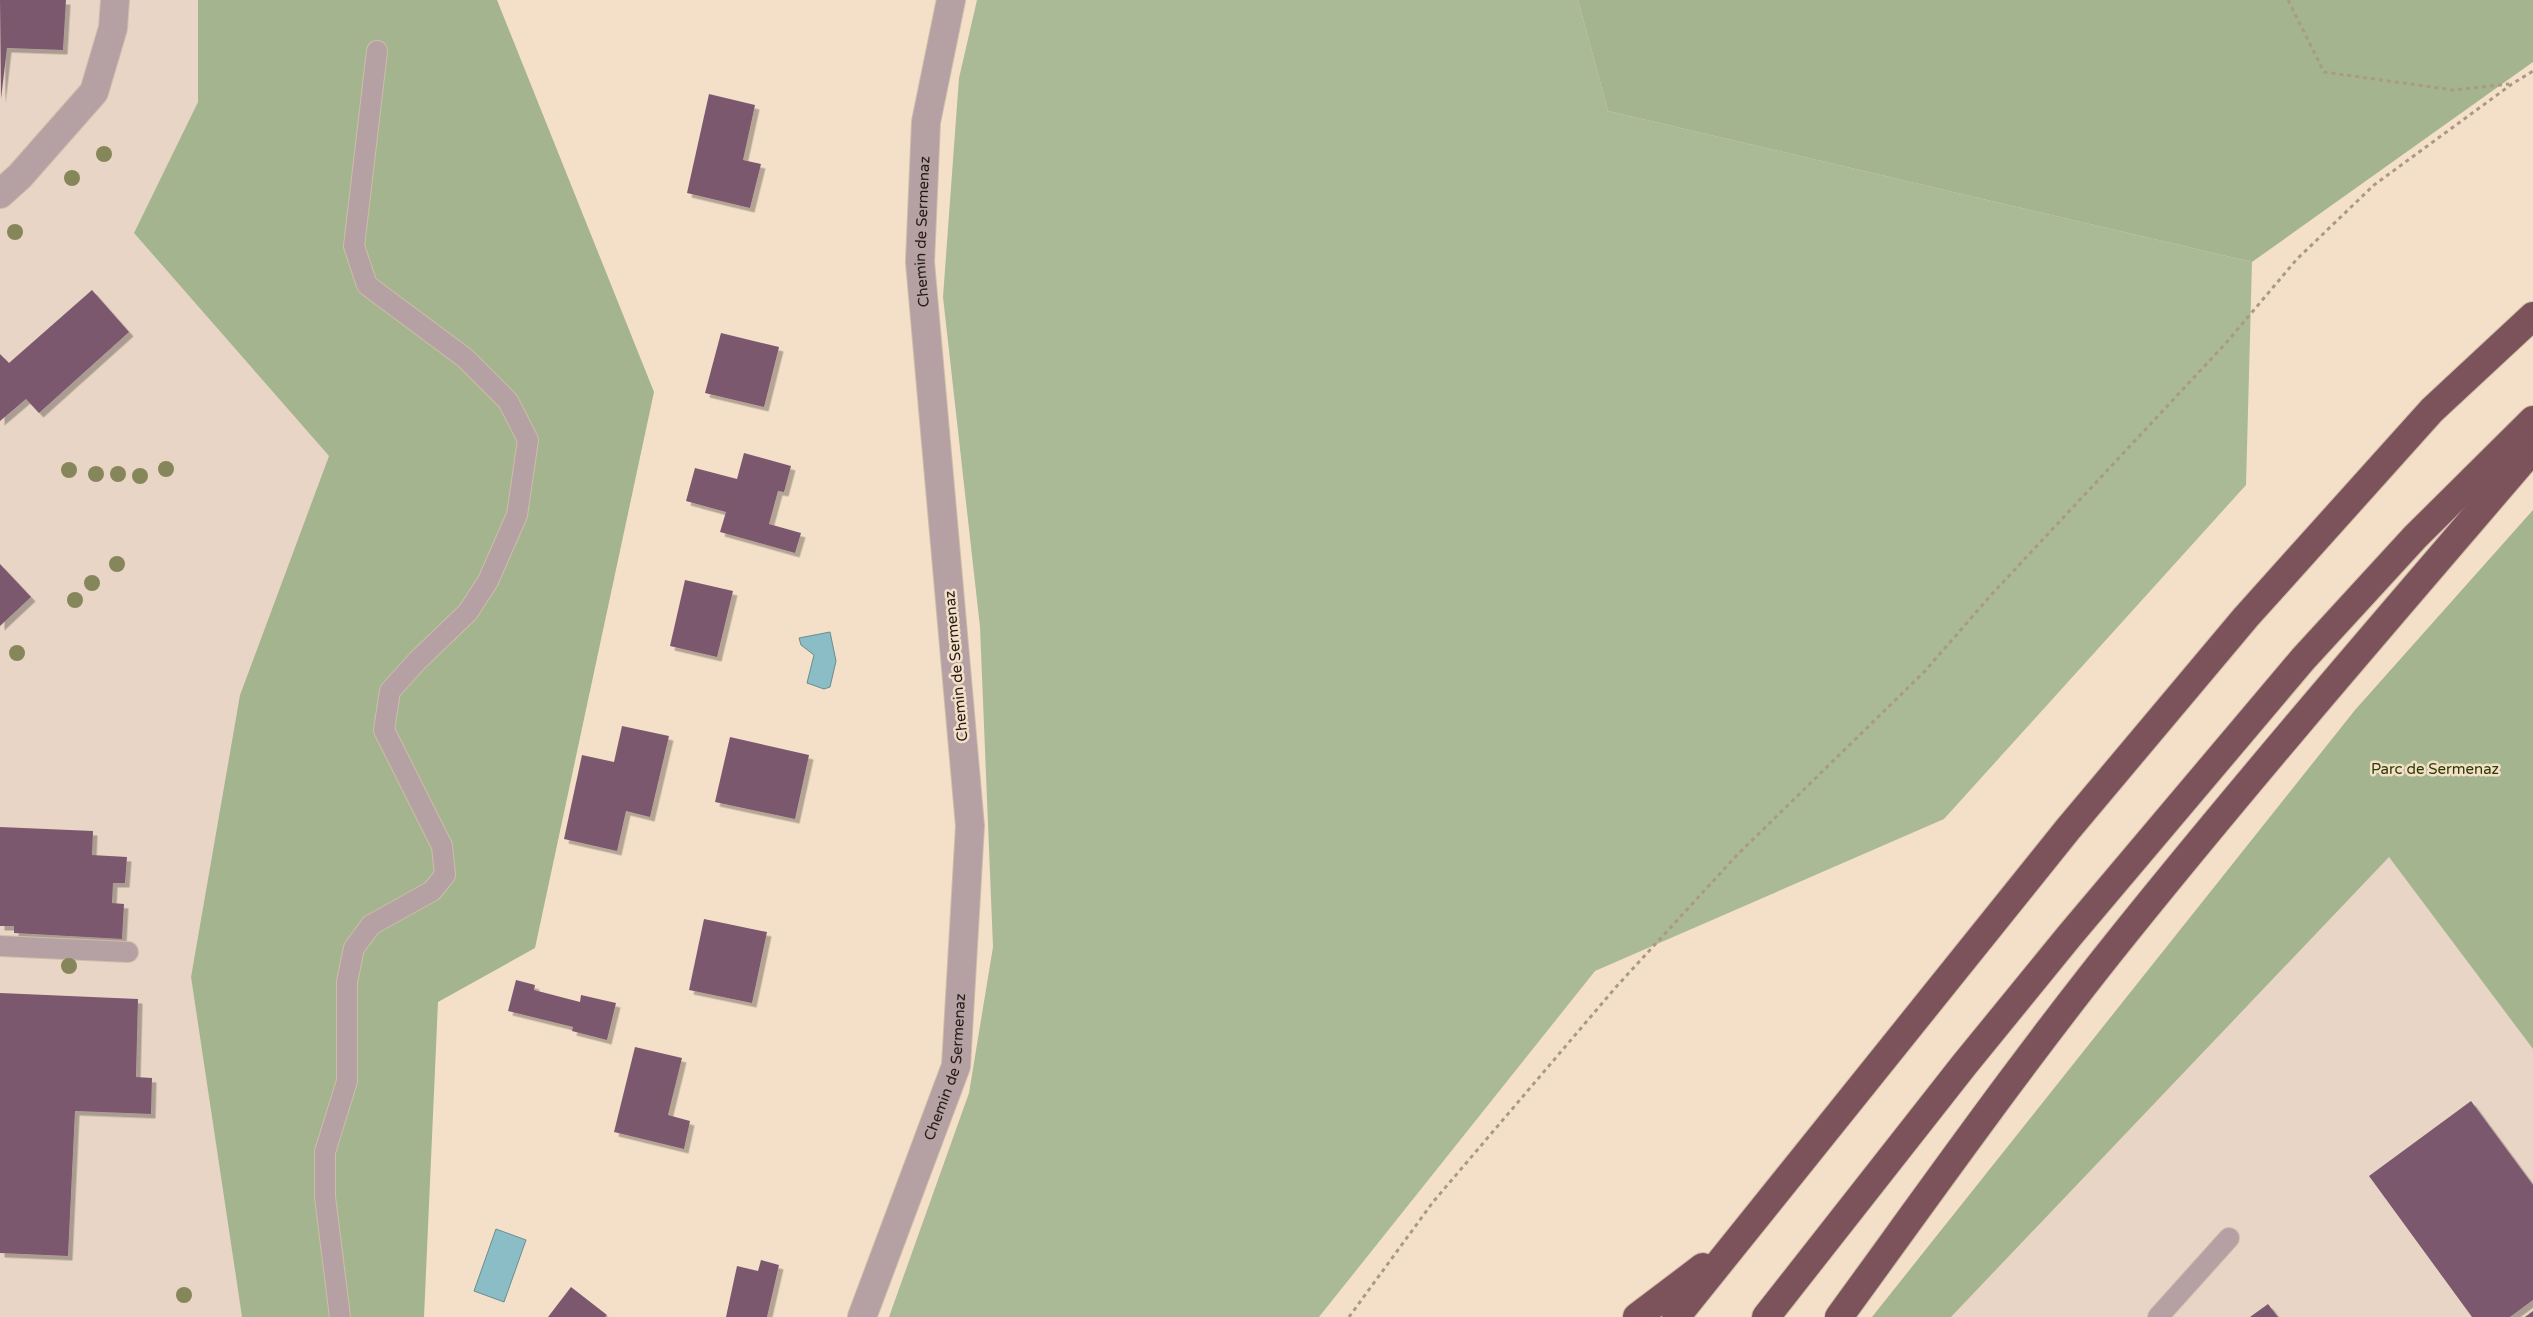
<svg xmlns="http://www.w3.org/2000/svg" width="2533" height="1317" font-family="'Varela Round',sans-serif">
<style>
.commercial{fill:#e9d5c6}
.green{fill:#aab996}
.forest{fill:#a4b48f}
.water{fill:#8abdc5;stroke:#6b8c90}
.building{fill:#7c596e;filter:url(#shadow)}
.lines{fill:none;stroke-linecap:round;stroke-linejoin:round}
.lane-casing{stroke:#cebda8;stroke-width:22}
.street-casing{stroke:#cebda8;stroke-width:30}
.highway-casing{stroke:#cebda8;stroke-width:30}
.path{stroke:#a99a88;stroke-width:3;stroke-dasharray:4 4;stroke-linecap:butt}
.lane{stroke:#b5a0a3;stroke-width:20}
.street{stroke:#b5a0a3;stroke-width:28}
.highway{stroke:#7c535a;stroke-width:28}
.tree{fill:#85865a}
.labels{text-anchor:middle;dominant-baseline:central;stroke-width:5;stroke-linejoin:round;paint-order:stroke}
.street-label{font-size:15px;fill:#221b13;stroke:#f4e0c9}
.park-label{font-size:15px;fill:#2a3d00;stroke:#f4e0c9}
</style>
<defs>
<filter id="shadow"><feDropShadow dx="4.5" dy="4.5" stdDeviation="0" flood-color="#0004"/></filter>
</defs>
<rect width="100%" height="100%" fill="#f4e0c9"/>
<g class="commercial">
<polygon points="0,0 198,0 198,102 134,233 329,456 240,695 191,977 242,1317 0,1317"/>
<polygon points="2389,856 2533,1049 2533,1317 1951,1317"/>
</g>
<polygon class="green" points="977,0 1578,0 1608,111 2252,262 2246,485 1944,819 1595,971 1319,1317 889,1317 969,1093 993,947 980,627 943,297 959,78"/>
<g class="forest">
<polygon points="198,0 497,0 654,392 535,948 438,1002 424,1317 242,1317 191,977 240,695 329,456 134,233 198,102"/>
<polygon points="1578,0 2533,0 2533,62 2252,262 1608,111"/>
<polygon points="2533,510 2533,1049 2389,857 1951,1317 1872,1317 2355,710"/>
</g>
<g class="water">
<polygon points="830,632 836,661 830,687 824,689 807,683 814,655 801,645 799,638"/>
<polygon points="496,1229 526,1240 504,1302 474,1291"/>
</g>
<g class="building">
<polygon points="0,0 66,0 63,50 7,48 1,99"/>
<polygon points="709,94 755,105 743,160 761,164 750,208 687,193"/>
<polygon points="92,290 129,332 39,413 26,399 0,421 0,354 9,363"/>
<polygon points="721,333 779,347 764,407 705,393"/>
<polygon points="744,453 791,466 784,492 778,491 769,524 801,533 795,553 720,532 726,512 686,501 695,468 737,479"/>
<polygon points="0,564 31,597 0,626"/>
<polygon points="685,580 733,591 717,657 670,646"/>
<polygon points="622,726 669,736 650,817 626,811 617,851 564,839 582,755 614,762"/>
<polygon points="730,737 809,755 795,819 715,802"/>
<polygon points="0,827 93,831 92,855 127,857 125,883 113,883 112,903 124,904 122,939 14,933 14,926 0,926"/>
<polygon points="704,919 767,932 752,1003 689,990"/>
<polygon points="516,980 535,985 534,990 580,1002 581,995 616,1003 607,1040 572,1031 573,1027 508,1011"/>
<polygon points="0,993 138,999 136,1077 152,1078 151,1114 75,1111 68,1256 0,1253"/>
<polygon points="635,1047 682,1058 668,1115 690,1121 684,1149 614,1132"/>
<polygon points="2471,1101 2533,1185 2533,1300 2510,1317 2472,1317 2369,1176"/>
<polygon points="761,1260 779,1265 767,1317 726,1317 737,1266 758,1271"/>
<polygon points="571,1287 607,1315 605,1317 548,1317"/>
<polygon points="2268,1304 2278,1317 2250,1317"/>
<polygon points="2533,1311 2533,1317 2525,1317"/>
</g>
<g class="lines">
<g class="lane-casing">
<g id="lane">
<polyline points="0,946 128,952"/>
<polyline points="340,1317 325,1197 325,1152 347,1081 347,982 354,948 371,925 432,891 445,875 442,846 384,730 390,691 417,661 468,612 488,581 517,515 528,440 508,401 465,358 367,285 354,246 377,51"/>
<polyline points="2158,1317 2229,1238"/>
</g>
</g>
<g class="street-casing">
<g id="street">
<polyline points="0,194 20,176 94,92 113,28 115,0"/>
<path id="s1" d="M862 1317 956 1066 970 826 920 262 926 122 951 0"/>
</g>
</g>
<g class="highway-casing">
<g id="highway">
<polyline points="1637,1317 1703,1267"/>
<polyline points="1676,1317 2068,829 2246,617 2432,410 2533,316"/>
<polyline points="1766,1317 1964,1065 2070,935 2303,659 2415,537 2533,420"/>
<path d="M1839 1317C1933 1188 2026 1056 2126 932 2258 768 2396 609 2533 449"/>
</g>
</g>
<g class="path">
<polyline points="2288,0 2324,72 2453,90 2509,84"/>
<polyline points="1349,1317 1433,1202 1616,987 1737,855 1925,671 1992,594 2226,343 2297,259 2374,185 2512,84 2533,71"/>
</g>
<use href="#lane" class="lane"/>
<use href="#street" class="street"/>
<use href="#highway" class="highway"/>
</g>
<g class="tree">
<circle cx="104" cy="154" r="8"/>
<circle cx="72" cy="178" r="8"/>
<circle cx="15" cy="232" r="8"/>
<circle cx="166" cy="469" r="8"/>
<circle cx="69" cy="470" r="8"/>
<circle cx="96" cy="474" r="8"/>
<circle cx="118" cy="474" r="8"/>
<circle cx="140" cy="476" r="8"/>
<circle cx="117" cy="564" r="8"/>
<circle cx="92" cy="583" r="8"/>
<circle cx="75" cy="600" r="8"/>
<circle cx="17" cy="653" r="8"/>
<circle cx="69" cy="966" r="8"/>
<circle cx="184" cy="1295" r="8"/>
</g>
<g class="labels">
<g class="street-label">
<text stroke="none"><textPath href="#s1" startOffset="1105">Chemin de Sermenaz</textPath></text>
<text transform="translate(956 666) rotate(-95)">Chemin de Sermenaz</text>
<text stroke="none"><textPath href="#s1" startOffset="265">Chemin de Sermenaz</textPath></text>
</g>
<g class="park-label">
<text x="2435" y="769">Parc de Sermenaz</text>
</g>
</g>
</svg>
